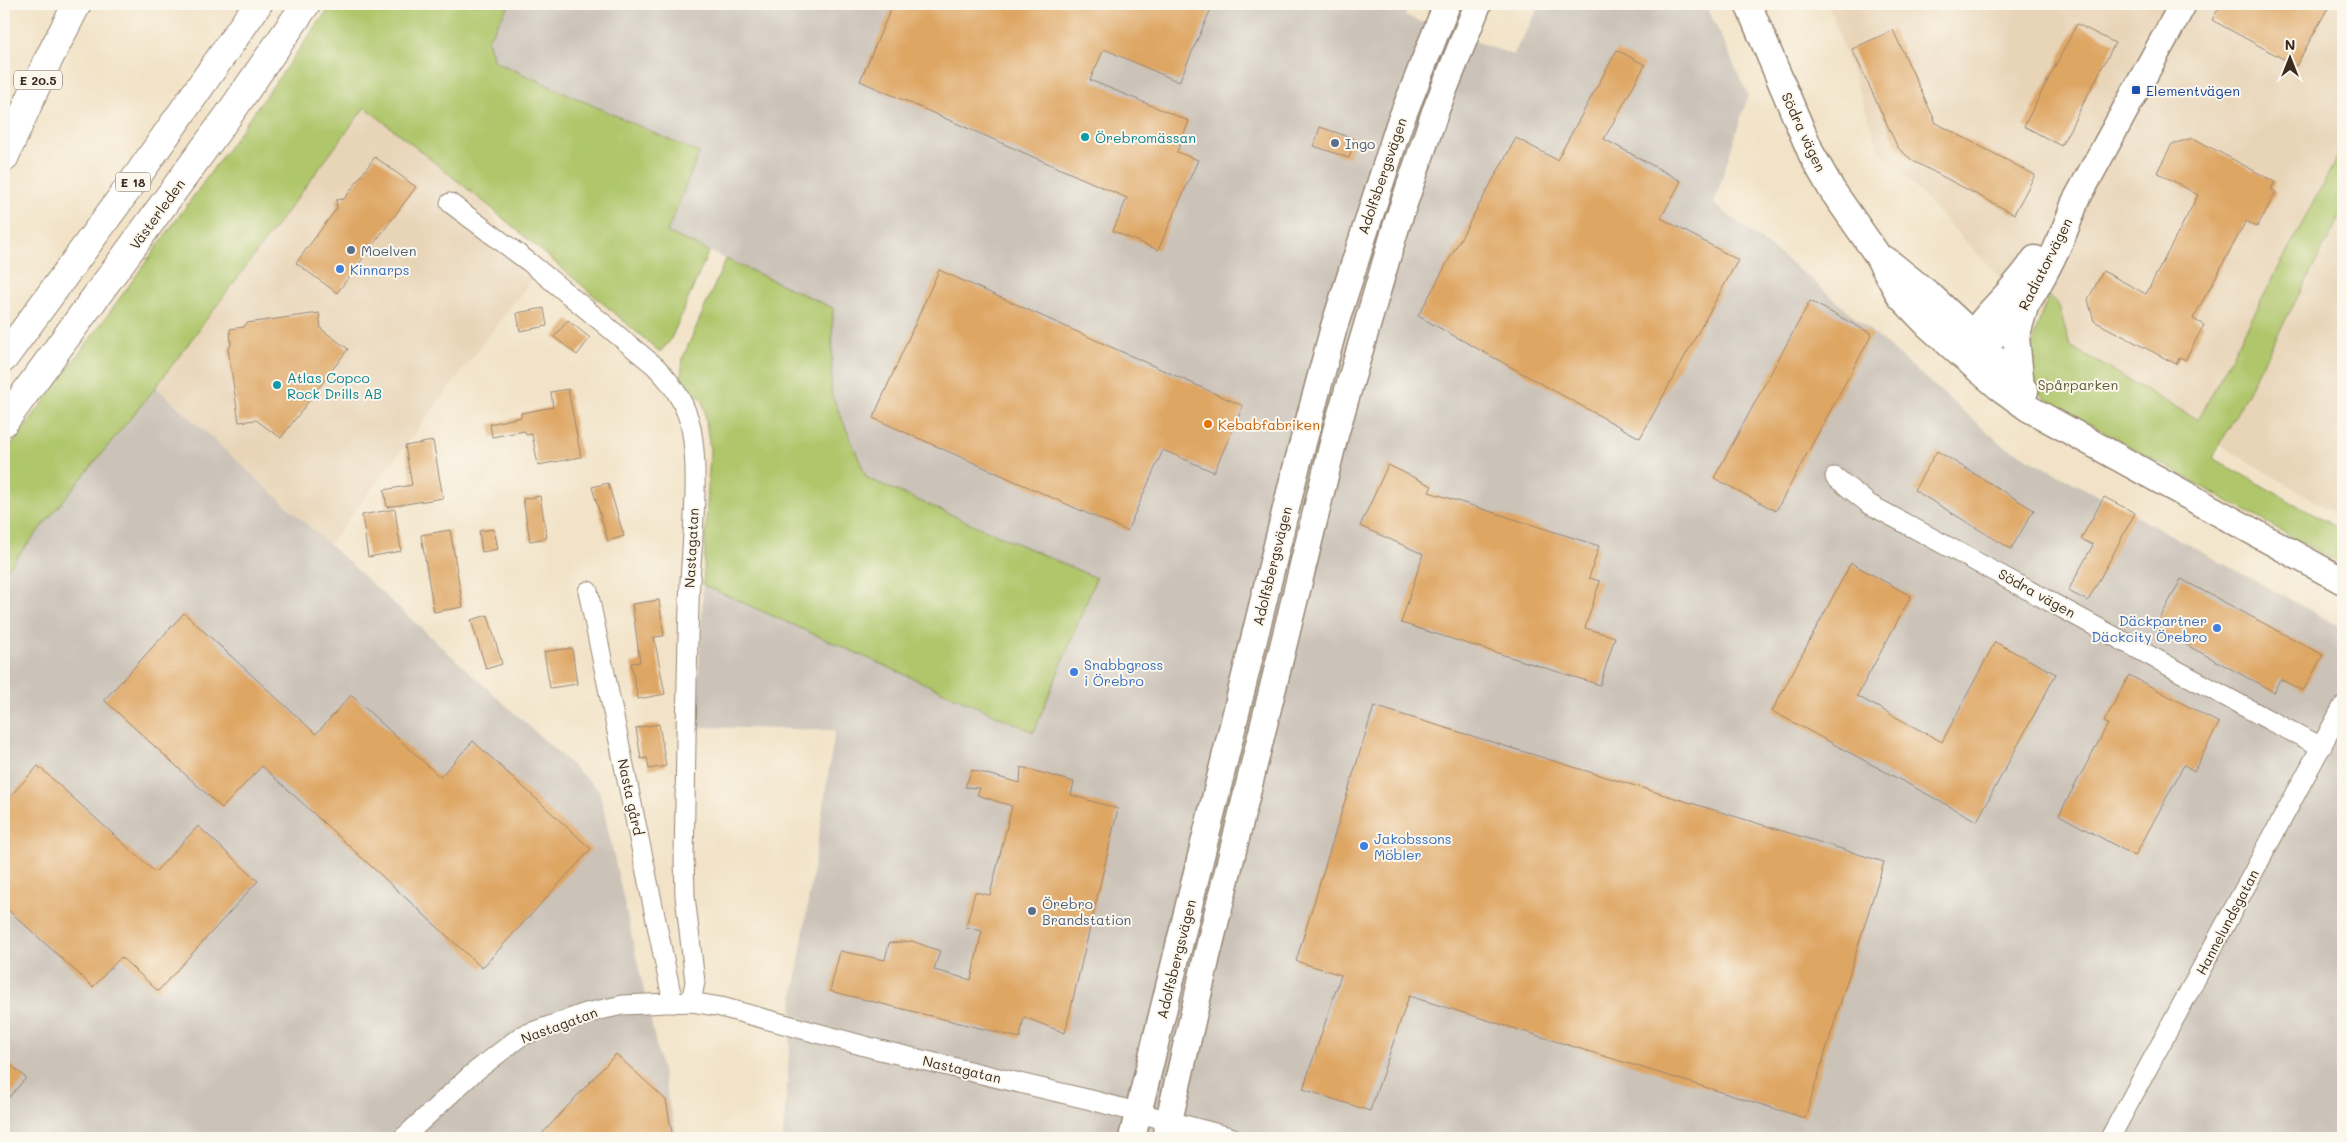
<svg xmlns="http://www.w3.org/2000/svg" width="2347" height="1142" font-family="Mali,sans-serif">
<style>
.built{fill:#e8d4b7}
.industrial{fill:#cbc2b8}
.green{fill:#afc66b;stroke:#757844}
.building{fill:#dea663}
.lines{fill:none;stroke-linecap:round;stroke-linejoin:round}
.street-casing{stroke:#968673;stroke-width:21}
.secondary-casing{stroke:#968673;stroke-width:29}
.highway-casing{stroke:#968673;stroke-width:30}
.street{stroke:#fff;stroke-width:19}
.secondary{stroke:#fff;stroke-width:26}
.highway{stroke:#fff;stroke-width:28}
.transit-dot{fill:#1a4fb4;stroke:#fbf7ec;stroke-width:2}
.culture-dot{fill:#0f9aa8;stroke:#fbf7ec;stroke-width:2}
.service-dot{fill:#5c6f8a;stroke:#fbf7ec;stroke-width:2}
.shop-dot{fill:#3f7fe0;stroke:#fbf7ec;stroke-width:2}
.food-dot{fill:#e8710a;stroke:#fbf7ec;stroke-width:2}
.labels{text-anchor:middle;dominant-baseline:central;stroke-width:4;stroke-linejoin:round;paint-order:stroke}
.shield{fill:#fbf7ec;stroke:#75685c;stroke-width:1}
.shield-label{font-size:12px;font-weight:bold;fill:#3b2a1e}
.transit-label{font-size:14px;fill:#164399;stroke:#fbf7ec;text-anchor:start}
.street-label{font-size:14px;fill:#3b2a1e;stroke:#fbf7ec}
.culture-label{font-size:14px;fill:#0d838f;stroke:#fbf7ec;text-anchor:start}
.service-label{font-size:14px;fill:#4e5e75;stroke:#fbf7ec;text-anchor:start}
.shop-label{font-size:14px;fill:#366cbe;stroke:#fbf7ec;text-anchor:start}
.park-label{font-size:14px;fill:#5e5935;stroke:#fbf7ec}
.food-label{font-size:14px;fill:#c56008;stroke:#fbf7ec;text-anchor:start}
</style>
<rect width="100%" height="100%" fill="#fbf7ec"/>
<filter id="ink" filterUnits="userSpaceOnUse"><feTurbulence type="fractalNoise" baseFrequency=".02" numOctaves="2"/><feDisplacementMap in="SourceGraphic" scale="10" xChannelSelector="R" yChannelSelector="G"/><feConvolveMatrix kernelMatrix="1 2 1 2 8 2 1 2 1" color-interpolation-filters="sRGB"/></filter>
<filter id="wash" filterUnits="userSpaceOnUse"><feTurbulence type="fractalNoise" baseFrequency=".0096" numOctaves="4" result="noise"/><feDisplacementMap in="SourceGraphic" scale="20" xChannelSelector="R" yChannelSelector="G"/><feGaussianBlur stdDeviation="1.12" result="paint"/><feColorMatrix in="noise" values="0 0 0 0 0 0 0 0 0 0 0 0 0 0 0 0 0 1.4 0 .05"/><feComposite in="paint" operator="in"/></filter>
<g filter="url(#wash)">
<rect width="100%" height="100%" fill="#f2e3c8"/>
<g class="built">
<polygon points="1828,4 2343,4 2343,518 2076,359 1879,149"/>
<polygon points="365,107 484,202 533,278 329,545 156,387"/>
</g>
<g class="industrial">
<polygon points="510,4 1410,4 1405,16 1513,55 1541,4 1706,4 1748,95 1714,204 1812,280 2000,443 2343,628 2343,1138 783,1138 793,999 835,730 696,727 703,585 1034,732 1096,578 866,478 831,393 833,308 667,232 699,152 494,61 488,40"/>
<polygon points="156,387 599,790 677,1138 4,1138 4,573"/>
</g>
<g class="green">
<polygon points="332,4 510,4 488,39 494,61 699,153 667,232 709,251 670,341 660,352 484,202 365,107 156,387 4,573 4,455 107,316"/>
<path d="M2343 146V211L2213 458 2343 531V565L2057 406C2050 401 2040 396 2036 389 2019 365 2040 320 2049 295L2059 306 2070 346 2198 420Z"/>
<polygon points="726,259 833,308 831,393 867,478 1096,578 1034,732 703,585 710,450 703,401 681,377 683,357"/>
</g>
<g id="blocks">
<g class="building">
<polygon points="893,4 1213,4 1179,82 1104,49 1090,80 1189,121 1177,152 1198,160 1158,250 1113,231 1127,198 860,81"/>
<polygon points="2221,4 2330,4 2296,66 2212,20"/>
<polygon points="2077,24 2115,43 2061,146 2024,126"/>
<polygon points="1893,30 1936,123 2035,175 2014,214 1913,161 1898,148 1852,49"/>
<polygon points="1617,50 1645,65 1604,139 1681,181 1661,218 1738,260 1640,438 1418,316 1516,138 1557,160"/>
<polygon points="1320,127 1355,139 1349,158 1314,146"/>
<polygon points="2193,138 2275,182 2271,189 2276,192 2257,227 2246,221 2193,319 2204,325 2185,360 2180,357 2176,364 2094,321 2088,300 2103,271 2146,294 2198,195 2157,172 2172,144"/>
<polygon points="375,157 416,187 337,293 296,263 337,208 336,200 344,199"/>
<polygon points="939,270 1243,406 1214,472 1163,450 1127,531 873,418"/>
<polygon points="1810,301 1872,334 1776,511 1714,478"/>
<polygon points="544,308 547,326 520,331 517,313"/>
<polygon points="319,313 321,329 348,349 281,438 256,420 239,422 228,349 231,345 230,329 244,327 247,323"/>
<polygon points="568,320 590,338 577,355 554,337"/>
<polygon points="568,389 581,457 538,465 532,434 526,435 525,431 492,437 490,424 521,417 521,413 553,407 551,392"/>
<polygon points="433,441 443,498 387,507 384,490 412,485 405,446"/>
<polygon points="1937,451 2034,510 2011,549 1914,490"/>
<polygon points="1388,465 1432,486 1429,492 1599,546 1589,578 1600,581 1585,628 1615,637 1600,685 1401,623 1423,554 1360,526"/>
<polygon points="608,483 624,536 608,541 592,487"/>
<polygon points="540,496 547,538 530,541 523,499"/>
<polygon points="2104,497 2135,513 2088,601 2068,591 2093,545 2081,539"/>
<polygon points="395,509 401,551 368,557 362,515"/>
<polygon points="494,529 498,549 482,552 479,531"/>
<polygon points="450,530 463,607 434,612 421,535"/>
<polygon points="1851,563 1911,596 1857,696 1942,742 1995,642 2056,674 1977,821 1772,711"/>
<polygon points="2181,579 2323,655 2303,691 2280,679 2274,692 2155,628"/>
<polygon points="659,600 664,636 654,637 665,694 638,699 631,663 640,662 632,604"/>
<polygon points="184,613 316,734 351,695 440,777 473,741 591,849 482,968 262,766 222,808 104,700"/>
<polygon points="488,615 502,664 486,669 471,620"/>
<polygon points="572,648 577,684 550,688 544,652"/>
<polygon points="2129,675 2219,723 2194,771 2184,765 2135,856 2059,815 2108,724 2104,722"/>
<polygon points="1374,706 1884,862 1805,1118 1409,996 1370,1111 1303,1089 1341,975 1296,961"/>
<polygon points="659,724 666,766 649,769 647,758 641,759 636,728"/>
<polygon points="38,766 155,872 198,826 258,881 158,991 121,957 93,987 4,906 4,803"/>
<polygon points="1021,767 1074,782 1071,795 1118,809 1065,1033 1024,1017 1020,1038 830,991 840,951 885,960 889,943 912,941 940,951 934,970 971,980 982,931 966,927 975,892 990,895 1012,806 977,795 980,788 965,787 972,770 1020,783"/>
<polygon points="616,1054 666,1100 673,1138 538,1138"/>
<polygon points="4,1059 26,1078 4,1103"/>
</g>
</g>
</g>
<g filter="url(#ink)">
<use href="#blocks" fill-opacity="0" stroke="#968673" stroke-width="1"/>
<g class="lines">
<g class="street-casing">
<g id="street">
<path d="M450 203 529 262 655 366C672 383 686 404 691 428 701 479 690 552 689 606 686 689 686 773 684 856L685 896 695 982 691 1002"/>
<polyline points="1835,477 1869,504 2269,720 2322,747"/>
<polyline points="588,591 673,1003"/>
<polyline points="403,1138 472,1074 521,1036 586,1013 623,1005 691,1002 721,1007 876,1049 1091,1100 1233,1138"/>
<polyline points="2110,1138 2343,706"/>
</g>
</g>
<g class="secondary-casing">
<g id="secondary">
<polyline points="1748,4 1812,155 1832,190 1876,253 1900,296 1928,325 1958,352 1999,387 2028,408 2343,581"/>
<polyline points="1886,260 1932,297 1974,336 2025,391"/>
<path d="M1974 336C1982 337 1990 338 1997 334 2028 318 2064 236 2075 202L2183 4"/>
<path d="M1963 346C1973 337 1978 326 1987 316 2004 297 2021 281 2035 259"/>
<polyline points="2021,387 2016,337 2024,310"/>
<polyline points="1132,1138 1293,480 1334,327 1399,125 1447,4"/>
<polyline points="1165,1138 1207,956 1336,431 1396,227 1435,112 1478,4"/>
</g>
</g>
<g class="highway-casing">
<g id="highway">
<polyline points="4,158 45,66 77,4"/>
<polyline points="4,358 138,175 258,4"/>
<polyline points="4,422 228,116 306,4"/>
</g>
</g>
<use href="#street" class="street"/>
<use href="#secondary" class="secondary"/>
<use href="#highway" class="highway"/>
</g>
</g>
<rect class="transit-dot" x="2131" y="85" width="10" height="10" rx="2.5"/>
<g class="culture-dot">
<circle cx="1085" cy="137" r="5"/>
<circle cx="277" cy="385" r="5"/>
</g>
<g class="service-dot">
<circle cx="1335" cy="143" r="5"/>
<circle cx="351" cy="250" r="5"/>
<circle cx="1032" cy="911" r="5"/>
</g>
<g class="shop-dot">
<circle cx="340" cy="269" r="5"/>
<circle cx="2217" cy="628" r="5"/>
<circle cx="1074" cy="672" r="5"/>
<circle cx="1364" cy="846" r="5"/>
</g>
<circle class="food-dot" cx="1208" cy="424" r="5"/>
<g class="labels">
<g class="shield">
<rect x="14" y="70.5" width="48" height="19" rx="4"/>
<rect x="115.5" y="172.5" width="35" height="19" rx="4"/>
</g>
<g class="shield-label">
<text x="38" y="80">E 20.5</text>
<text x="133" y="182">E 18</text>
</g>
<g class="transit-label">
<text x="2146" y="90">Elementvägen</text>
</g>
<g class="street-label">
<text transform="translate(1804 132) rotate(65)">Södra vägen</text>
<text transform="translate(1382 176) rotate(-71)">Adolfsbergsvägen</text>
<text transform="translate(157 214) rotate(-54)">Västerleden</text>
<text transform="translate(2045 264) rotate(-63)">Radiatorvägen</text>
<text transform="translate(691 548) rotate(-87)">Nastagatan</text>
<text transform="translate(1272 566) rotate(-76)">Adolfsbergsvägen</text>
<text transform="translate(2037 593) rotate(29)">Södra vägen</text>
<text transform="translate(631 797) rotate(78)">Nasta gård</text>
<text transform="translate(2227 922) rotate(-62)">Hannelundsgatan</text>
<text transform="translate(1176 959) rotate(-76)">Adolfsbergsvägen</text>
<text transform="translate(559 1025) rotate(-20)">Nastagatan</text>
<text transform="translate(962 1069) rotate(13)">Nastagatan</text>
</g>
<g class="culture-label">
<text x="1095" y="137">Örebromässan</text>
<text x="287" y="377">Atlas Copco<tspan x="287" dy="16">Rock Drills AB</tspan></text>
</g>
<g class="service-label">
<text x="1345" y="143">Ingo</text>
<text x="361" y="250">Moelven</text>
<text x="1042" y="903">Örebro<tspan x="1042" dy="16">Brandstation</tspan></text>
</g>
<g class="shop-label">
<text x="350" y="269">Kinnarps</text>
<text x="2207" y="620" text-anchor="end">Däckpartner<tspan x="2207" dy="16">Däckcity Örebro</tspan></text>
<text x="1084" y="664">Snabbgross<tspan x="1084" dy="16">i Örebro</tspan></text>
<text x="1374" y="838">Jakobssons<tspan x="1374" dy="16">Möbler</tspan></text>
</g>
<g class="park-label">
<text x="2078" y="384">Spårparken</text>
</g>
<g class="food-label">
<text x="1218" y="424">Kebabfabriken</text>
</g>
</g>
<rect width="2347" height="1142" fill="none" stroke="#fbf7ec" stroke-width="20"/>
<g transform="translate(2290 58)" stroke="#fbf7ec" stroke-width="4" paint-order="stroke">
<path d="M0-4L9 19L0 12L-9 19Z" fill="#3b2a1e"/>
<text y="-8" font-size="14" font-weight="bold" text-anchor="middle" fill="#3b2a1e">N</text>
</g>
</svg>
